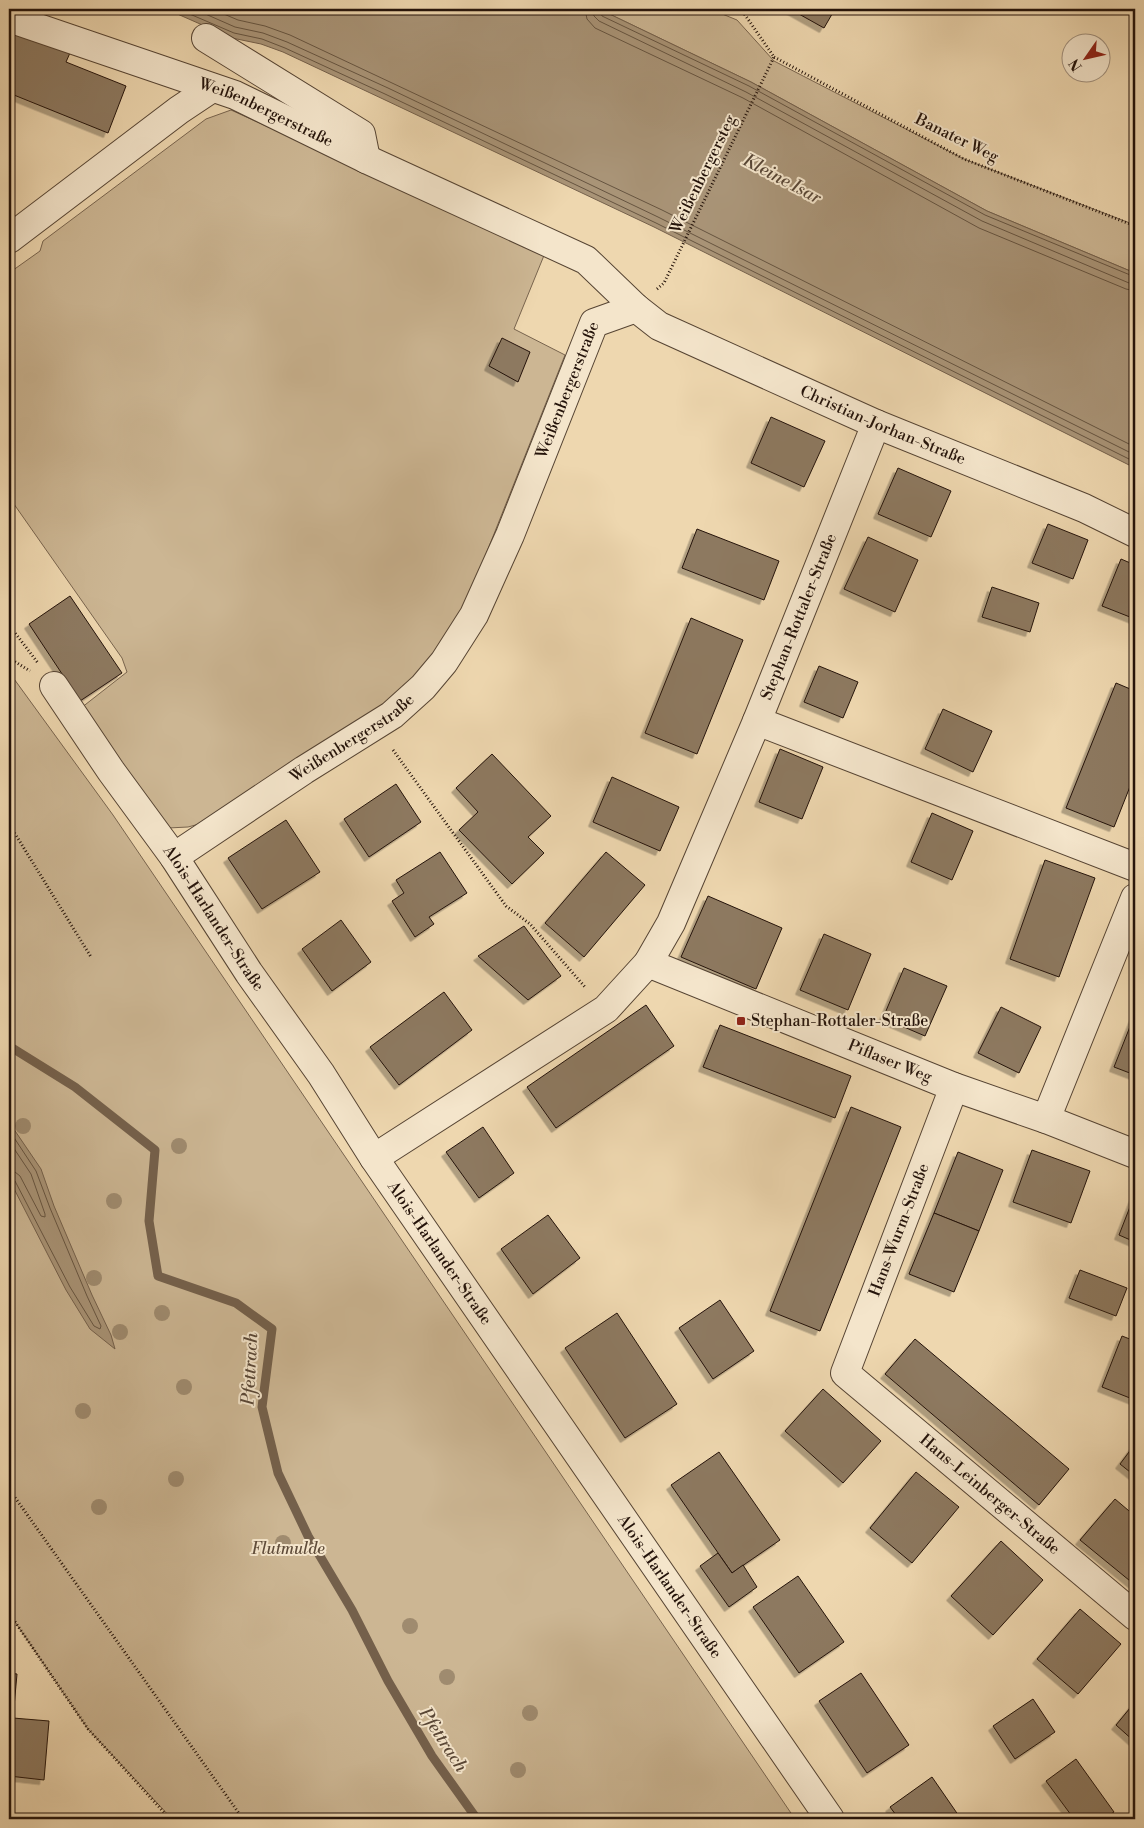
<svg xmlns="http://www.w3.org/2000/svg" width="1144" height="1828" font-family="'Libre Bodoni',serif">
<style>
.green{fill:#ccb693;stroke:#78644e}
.water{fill:#a99477;stroke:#74604b}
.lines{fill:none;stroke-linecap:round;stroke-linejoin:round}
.shore{stroke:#665440;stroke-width:1}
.stream{stroke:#74604b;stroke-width:9}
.building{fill:#8d7960;stroke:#24130a;filter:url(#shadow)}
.minor-casing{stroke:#564433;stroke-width:30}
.path{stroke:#24130a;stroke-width:3;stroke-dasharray:1 2.5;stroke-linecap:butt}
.minor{stroke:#f4e5cb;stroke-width:28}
.tree{fill:#9f8b6f}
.poi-dot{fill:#8f2418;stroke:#f4e5cb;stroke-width:2}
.labels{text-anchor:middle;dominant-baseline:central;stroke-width:4;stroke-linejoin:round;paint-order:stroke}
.street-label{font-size:16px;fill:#24130a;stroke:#f4e5cb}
.poi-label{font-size:16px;fill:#24130a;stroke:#f4e5cb;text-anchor:start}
.park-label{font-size:16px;font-style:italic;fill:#5f4c3a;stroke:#f4e5cb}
.water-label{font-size:18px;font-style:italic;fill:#594736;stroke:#f4e5cb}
</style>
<defs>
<filter id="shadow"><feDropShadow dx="-4.5" dy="4.5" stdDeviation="0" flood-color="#0004"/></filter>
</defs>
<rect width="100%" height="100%" fill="#eed7af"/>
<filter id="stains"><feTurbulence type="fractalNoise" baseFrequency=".004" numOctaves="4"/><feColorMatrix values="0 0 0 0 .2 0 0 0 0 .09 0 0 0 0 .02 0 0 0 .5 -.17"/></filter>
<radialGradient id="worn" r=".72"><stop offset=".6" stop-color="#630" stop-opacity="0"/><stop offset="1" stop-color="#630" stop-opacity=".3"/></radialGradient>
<g class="green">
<polygon points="599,9 710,9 737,20 774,61 964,159 1135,225 1135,273 987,211 751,82"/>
<polygon points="231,110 545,253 514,329 565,355 469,597 422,673 386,702 203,823 188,827 168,828 81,708 127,672 122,658 9,497 9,273 40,251 43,241 206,119"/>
<polygon points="9,672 113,815 795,1819 172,1819 88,1729 9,1613"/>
</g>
<g class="water">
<polygon points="166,9 599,9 751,82 987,211 1135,273 1135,468 654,227 383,99 283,52 261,44 232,38"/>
<polygon points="9,1122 41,1169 54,1206 92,1295 111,1335 115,1349 90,1329 66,1290 9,1179"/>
</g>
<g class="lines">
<g class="shore">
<polyline points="178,9 234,33 262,39 285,48 385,94 656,223 1135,462"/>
<polyline points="194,9 235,27 263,33 287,42 388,88 658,217 1135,455"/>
<polyline points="212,9 238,20 265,26 290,35 662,210 1135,447"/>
<polyline points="585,9 587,19 595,28 743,98 979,228 1126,289 1135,291"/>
<polyline points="592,9 594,16 599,21 746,92 982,221 1129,283 1135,283"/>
<polyline points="599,9 602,16 749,86 985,215 1135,277"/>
<polyline points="9,1130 36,1171 50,1208 87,1296 101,1326 100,1329 94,1326 70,1287 15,1181 9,1178"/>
<polyline points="9,1141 31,1174 45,1214 45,1217 41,1216 20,1176 15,1172 9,1171"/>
</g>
<polyline class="stream" points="9,1046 75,1087 155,1150 149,1221 158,1276 236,1303 272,1329 262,1407 278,1473 308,1536 352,1610 388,1681 432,1756 477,1819"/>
</g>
<g class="building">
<polygon points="790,9 835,9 824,28"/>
<polygon points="9,20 73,46 66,62 126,86 108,133 9,93"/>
<polygon points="502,338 530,352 518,382 489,366"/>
<polygon points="771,417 825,441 804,487 751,463"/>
<polygon points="898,468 951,491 931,537 878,514"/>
<polygon points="1048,524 1088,540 1073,579 1032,563"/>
<polygon points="697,529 779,561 764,600 682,568"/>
<polygon points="868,537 918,560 895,612 844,589"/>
<polygon points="1121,559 1135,565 1135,619 1102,606"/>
<polygon points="992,587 1039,603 1030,632 982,617"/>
<polygon points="70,596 122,673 80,701 29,624"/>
<polygon points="691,618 743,640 697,754 645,733"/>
<polygon points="819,666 858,682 843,718 804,702"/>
<polygon points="1116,683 1135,691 1135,774 1114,827 1066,808"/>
<polygon points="943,709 992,731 973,772 925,749"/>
<polygon points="780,749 823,767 802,819 759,802"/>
<polygon points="492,754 551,816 528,837 544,853 512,884 459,830 478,812 456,788"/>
<polygon points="612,777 679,807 660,851 593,822"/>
<polygon points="396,784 421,822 369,857 344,819"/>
<polygon points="932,813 973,831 952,880 911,862"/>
<polygon points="286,820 320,872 262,909 228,858"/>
<polygon points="440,852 467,893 429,917 434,924 415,937 392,901 404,893 396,880"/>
<polygon points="606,852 645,885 584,957 545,923"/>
<polygon points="1045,860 1095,878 1059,977 1010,959"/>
<polygon points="708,896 782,928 756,989 681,957"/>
<polygon points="341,920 371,962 332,991 302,949"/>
<polygon points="524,926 561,976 528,1000 478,956"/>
<polygon points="824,934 871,954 848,1010 800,990"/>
<polygon points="904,968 947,986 925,1036 883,1018"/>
<polygon points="444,992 472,1030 399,1085 370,1047"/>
<polygon points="646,1005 674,1046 556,1128 527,1087"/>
<polygon points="1001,1007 1041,1027 1019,1073 978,1053"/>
<polygon points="1135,1014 1135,1075 1114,1067"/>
<polygon points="720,1025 851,1076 835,1118 703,1067"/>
<polygon points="851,1107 901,1127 820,1331 770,1311"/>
<polygon points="483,1127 514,1173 479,1198 446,1152"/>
<polygon points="1032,1150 1090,1171 1071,1223 1013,1202"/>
<polygon points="958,1152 1003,1170 979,1231 934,1213"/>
<polygon points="1135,1194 1135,1242 1119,1235"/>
<polygon points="934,1213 979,1231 954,1292 909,1274"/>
<polygon points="548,1215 580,1258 533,1294 501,1249"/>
<polygon points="1080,1270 1127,1288 1116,1316 1069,1298"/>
<polygon points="720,1300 754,1351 713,1379 679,1328"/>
<polygon points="617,1313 677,1404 625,1438 565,1348"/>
<polygon points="1122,1336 1135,1341 1135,1400 1102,1387"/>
<polygon points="915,1339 1069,1469 1039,1505 885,1374"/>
<polygon points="823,1389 881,1441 843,1483 785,1431"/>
<polygon points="1135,1444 1135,1476 1120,1464"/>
<polygon points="719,1452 780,1540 732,1573 671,1485"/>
<polygon points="916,1472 959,1507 912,1563 870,1528"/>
<polygon points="1115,1499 1135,1516 1135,1585 1080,1540"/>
<polygon points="1001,1541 1043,1580 993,1635 951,1596"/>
<polygon points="718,1553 732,1573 743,1565 757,1587 729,1607 700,1566"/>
<polygon points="798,1576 844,1642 799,1673 753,1607"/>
<polygon points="1080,1609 1121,1644 1078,1694 1037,1659"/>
<polygon points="9,1673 17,1674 13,1718 49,1721 44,1780 9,1776"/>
<polygon points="861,1673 909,1745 867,1773 819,1701"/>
<polygon points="1033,1699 1055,1732 1015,1759 993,1726"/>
<polygon points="1135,1702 1135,1742 1116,1725"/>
<polygon points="1076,1759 1114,1812 1103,1819 1074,1819 1046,1781"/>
<polygon points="932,1777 961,1819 899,1819 890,1807"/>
</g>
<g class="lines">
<g class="minor-casing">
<g id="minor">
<path id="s1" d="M9 18 235 95 366 159 586 260 636 308 659 326 876 424 1084 508 1135 533"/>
<polyline points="206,38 361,134 366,159"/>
<polyline points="9,239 179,110 212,88"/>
<path id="s2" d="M54 686 111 771 174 857 249 973 321 1074 374 1158 830 1819"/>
<polyline points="757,721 1135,867"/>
<path id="s3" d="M174 857 304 770 392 715 423 687 444 662 474 615 510 535 594 323 636 308"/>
<path id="s4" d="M648 963 954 1087 1046 1119 1135 1154"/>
<path id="s5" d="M954 1087 845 1373 1135 1616"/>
<polyline points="1046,1119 1135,898"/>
<path id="s6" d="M374 1158 606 1009 648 963 671 923 757 721 876 424"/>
</g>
</g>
<g class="path">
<polyline points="774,57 964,159 1135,226"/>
<polyline points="657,289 664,283 774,57 741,9"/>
<polyline points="9,625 38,663"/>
<polyline points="9,658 30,671"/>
<polyline points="393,750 506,906 530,924 585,987"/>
<polyline points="9,824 91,957"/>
<polyline points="9,1489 243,1819"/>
<polyline points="9,1613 88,1729 170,1819"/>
</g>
<use href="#minor" class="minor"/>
</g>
<g class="tree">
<circle cx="23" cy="1126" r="8"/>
<circle cx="179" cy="1146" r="8"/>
<circle cx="114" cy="1201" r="8"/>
<circle cx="94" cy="1278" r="8"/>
<circle cx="162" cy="1313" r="8"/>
<circle cx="120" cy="1332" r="8"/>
<circle cx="184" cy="1387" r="8"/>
<circle cx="83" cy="1411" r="8"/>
<circle cx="176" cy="1479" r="8"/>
<circle cx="99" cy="1507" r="8"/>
<circle cx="283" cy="1543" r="8"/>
<circle cx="410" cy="1626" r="8"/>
<circle cx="447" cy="1677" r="8"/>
<circle cx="530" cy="1713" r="8"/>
<circle cx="518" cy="1770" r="8"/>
</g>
<rect class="poi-dot" x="736" y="1016" width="10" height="10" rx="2.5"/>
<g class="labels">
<g class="street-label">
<text stroke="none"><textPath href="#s1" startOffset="274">Weißenbergerstraße</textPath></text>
<text transform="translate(957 138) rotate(26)">Banater Weg</text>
<text transform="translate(703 174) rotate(-64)">Weißenbergersteg</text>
<text stroke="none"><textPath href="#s3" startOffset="634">Weißenbergerstraße</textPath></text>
<text stroke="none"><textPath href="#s1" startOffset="970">Christian-Jorhan-Straße</textPath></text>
<text stroke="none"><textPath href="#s6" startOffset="716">Stephan-Rottaler-Straße</textPath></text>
<text stroke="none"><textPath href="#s3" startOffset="214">Weißenbergerstraße</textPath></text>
<text stroke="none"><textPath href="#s2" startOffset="282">Alois-Harlander-Straße</textPath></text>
<text stroke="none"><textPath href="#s4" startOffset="261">Piflaser Weg</textPath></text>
<text transform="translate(899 1230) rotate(-69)">Hans-Wurm-Straße</text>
<text stroke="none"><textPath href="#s2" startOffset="686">Alois-Harlander-Straße</textPath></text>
<text stroke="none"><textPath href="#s5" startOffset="495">Hans-Leinberger-Straße</textPath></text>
<text stroke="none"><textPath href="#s2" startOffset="1091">Alois-Harlander-Straße</textPath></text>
</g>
<g class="poi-label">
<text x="751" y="1021">Stephan-Rottaler-Straße</text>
</g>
<g class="park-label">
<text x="288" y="1549">Flutmulde</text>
</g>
<g class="water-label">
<text transform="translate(782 179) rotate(28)">Kleine Isar</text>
<text transform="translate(250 1369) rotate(-87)">Pfettrach</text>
<text transform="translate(443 1740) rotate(57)">Pfettrach</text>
</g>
</g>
<rect width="1144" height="1828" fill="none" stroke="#eed7af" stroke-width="30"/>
<rect x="10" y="10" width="1124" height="1808" fill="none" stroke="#24130a" stroke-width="2.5"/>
<rect x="15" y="15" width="1114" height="1798" fill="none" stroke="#24130a"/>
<g transform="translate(1086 58) rotate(236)"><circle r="24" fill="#f4e5cb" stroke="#a1917e"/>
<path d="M0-4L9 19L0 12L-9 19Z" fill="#8f2418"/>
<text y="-8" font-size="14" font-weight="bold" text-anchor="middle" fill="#24130a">N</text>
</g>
<rect width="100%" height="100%" filter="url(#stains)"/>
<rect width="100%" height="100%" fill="url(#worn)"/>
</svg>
